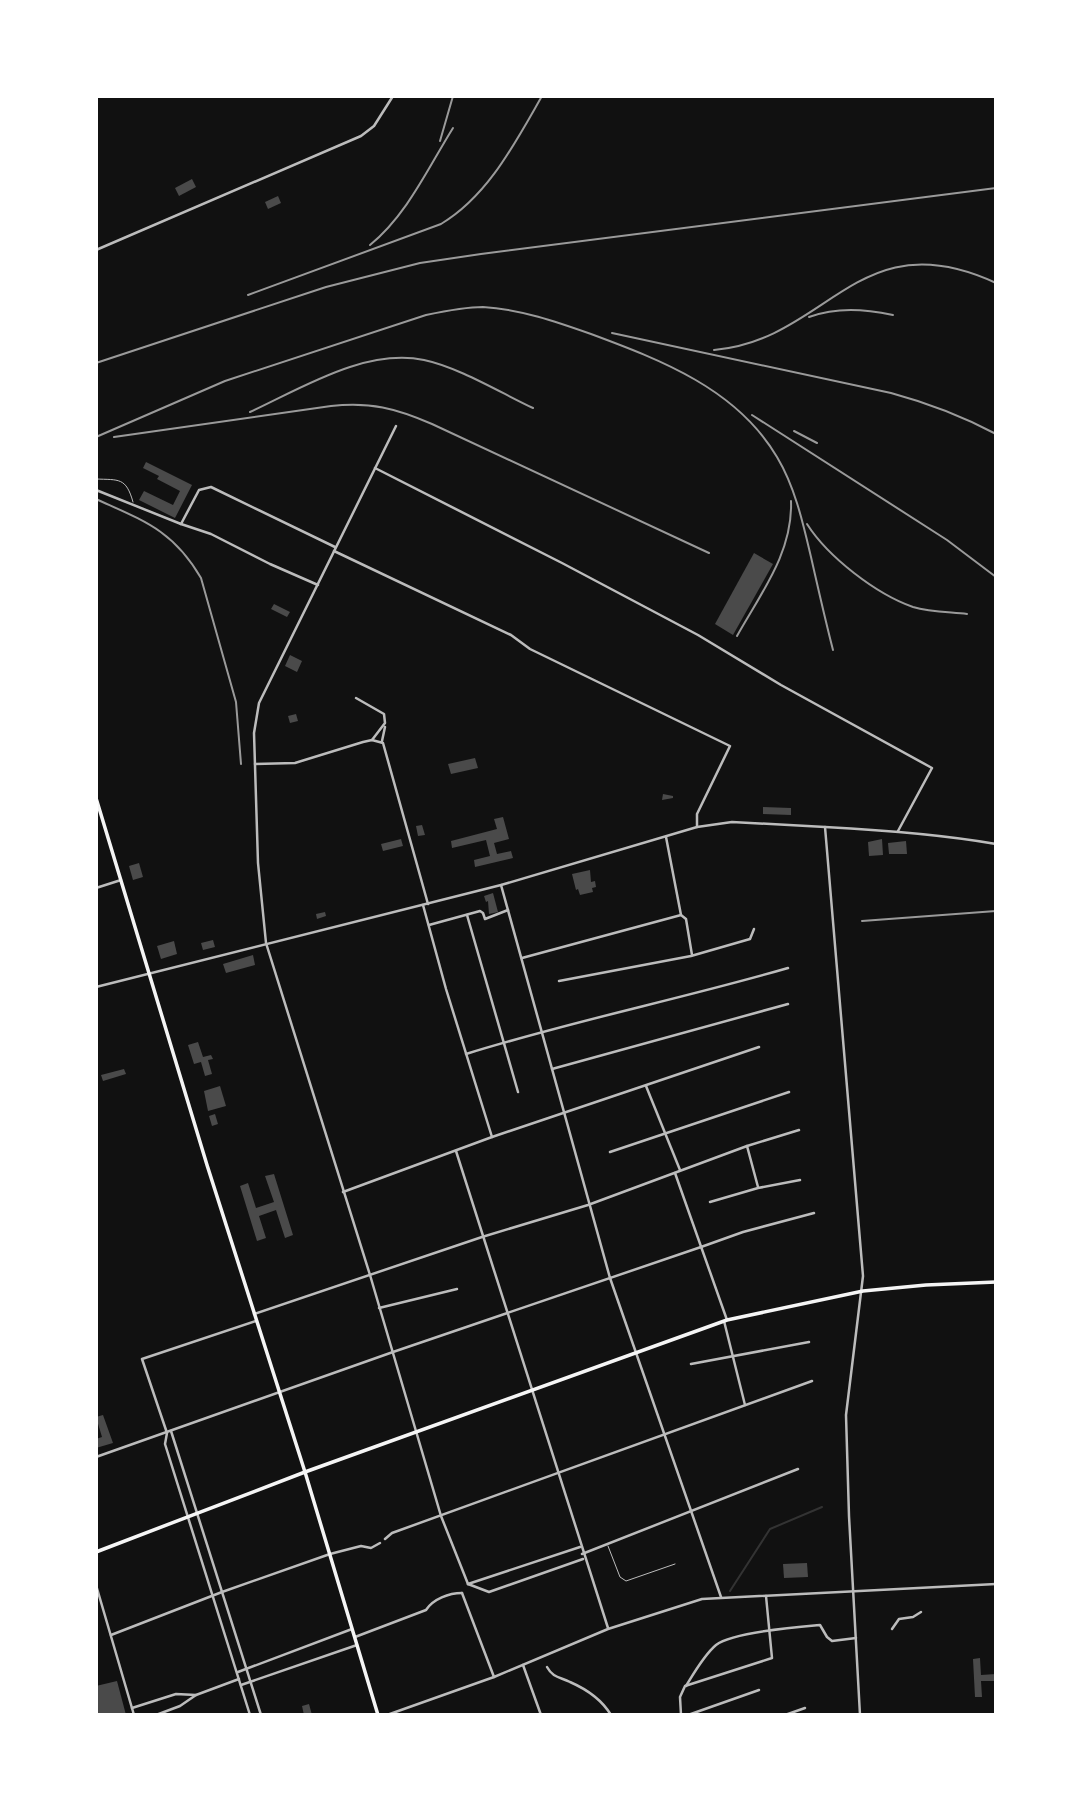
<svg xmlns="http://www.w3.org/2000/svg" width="1092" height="1811" font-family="'Roboto Serif',serif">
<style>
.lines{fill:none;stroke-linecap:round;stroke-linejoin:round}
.stream{stroke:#333;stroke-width:2}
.building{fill:#4a4a4a}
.service{stroke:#bcbcbc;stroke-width:1}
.minor{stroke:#bcbcbc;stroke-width:2.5}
.tertiary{stroke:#bcbcbc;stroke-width:2.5}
.secondary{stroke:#f5f5f5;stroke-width:3.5}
.primary{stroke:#f5f5f5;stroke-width:3.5}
.rail{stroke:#9a9a9a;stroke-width:2}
</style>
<rect width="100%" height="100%" fill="#111"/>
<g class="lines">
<polyline class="stream" points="730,1591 770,1529 822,1507"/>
</g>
<g class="building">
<polygon points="192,179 196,187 179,196 175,188"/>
<polygon points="278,196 281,203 268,209 265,202"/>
<polygon points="146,462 192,485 175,518 139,500 144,491 173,505 180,491 157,479 159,476 143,468"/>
<polygon points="754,553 773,564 733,635 715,624"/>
<polygon points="274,604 290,612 287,617 271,609"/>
<polygon points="290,655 302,661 297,672 285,666"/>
<polygon points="296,714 298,721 290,723 288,716"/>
<polygon points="475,758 478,768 451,774 448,764"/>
<polygon points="663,794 673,796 673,798 662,800"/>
<polygon points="763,807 791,808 791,815 763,814"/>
<polygon points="503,817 509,839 494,843 497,854 511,851 513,858 475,867 474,860 490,856 486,840 452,848 451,841 497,829 494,819"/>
<polygon points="422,825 425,835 418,836 416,826"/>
<polygon points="401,839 403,846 383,851 381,844"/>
<polygon points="882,839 883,855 869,856 868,842"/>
<polygon points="906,841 907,854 889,854 888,843"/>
<polygon points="139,863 143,877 133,880 129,866"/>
<polygon points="590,870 591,882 595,881 596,887 592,888 593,892 580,895 578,889 576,890 572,874"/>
<polygon points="493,893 498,912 489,914 488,901 486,902 484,896"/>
<polygon points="325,912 326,916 317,919 316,914"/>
<polygon points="213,940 215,947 203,950 201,943"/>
<polygon points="174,941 177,954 161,959 157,946"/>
<polygon points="253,955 255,965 226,973 223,964"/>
<polygon points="198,1042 203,1057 211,1055 213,1059 208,1060 212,1074 205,1076 201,1062 194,1064 188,1045"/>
<polygon points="124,1069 126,1074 103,1081 101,1075"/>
<polygon points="220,1086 226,1106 208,1111 204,1091"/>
<polygon points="215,1114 218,1124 212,1126 209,1116"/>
<polygon points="274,1174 293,1235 285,1238 276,1210 259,1216 266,1238 257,1241 240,1186 248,1183 256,1208 274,1202 265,1176"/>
<polygon points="103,1415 113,1443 96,1448 96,1439 102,1437 96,1417"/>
<polygon points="807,1563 808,1577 784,1578 783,1564"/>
<polygon points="980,1658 981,1675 996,1674 996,1681 981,1681 982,1697 975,1697 973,1659"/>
<polygon points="117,1681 126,1715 96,1715 96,1686"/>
<polygon points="309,1704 312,1715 304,1715 302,1706"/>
</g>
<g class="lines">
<g class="service">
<path d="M96 479C119 480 126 477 133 502"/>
<polyline points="608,1546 620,1577 626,1581 675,1564"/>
</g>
<g class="minor">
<polyline points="396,426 259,703 254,733 258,863 266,943 370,1275 441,1516 468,1584"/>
<polyline points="375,468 562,563 698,635 781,685 932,768 898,831"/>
<polyline points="96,490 181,524 199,490 211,487 335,547"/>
<polyline points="181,524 211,534 270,564 318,585"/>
<polyline points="334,551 511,635 530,649 730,746 697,814 697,827"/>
<polyline points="356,698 384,714 385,723 372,740"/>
<polyline points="382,741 385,727"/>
<polyline points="255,764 295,763 363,742 372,740 383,743 428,904"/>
<path d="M825 827C882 830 939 834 996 844"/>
<polyline points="666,837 681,915 686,919 692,955"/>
<polyline points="501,885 610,1278 721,1597"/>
<polyline points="96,888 121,880"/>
<polyline points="423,905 446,989 492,1137"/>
<polyline points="467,915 518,1092"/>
<polyline points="429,925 480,911 483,913 485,919 508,910"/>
<polyline points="522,958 681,915"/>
<polyline points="559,981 691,956 750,939 754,929"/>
<path d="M466 1054C572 1021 681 999 788 968"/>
<polyline points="552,1069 788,1004"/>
<polyline points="646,1086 680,1170"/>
<polyline points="747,1146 758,1187"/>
<polyline points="456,1151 608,1628"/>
<polyline points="610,1152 789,1092"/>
<polyline points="675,1173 727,1320"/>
<polyline points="343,1192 492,1137 759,1047"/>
<polyline points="710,1202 758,1188 800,1180"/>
<polyline points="701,1247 743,1232 814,1213"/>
<polyline points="379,1308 457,1289"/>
<polyline points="254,1314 482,1237 588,1205 747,1146 799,1130"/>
<polyline points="724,1321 745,1405"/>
<polyline points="691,1364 809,1342"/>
<polyline points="171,1431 261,1715"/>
<polyline points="385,1539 392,1533 812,1381"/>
<polyline points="582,1554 798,1469"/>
<polyline points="468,1584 489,1592 583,1559"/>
<polyline points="468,1584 580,1547"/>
<polyline points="96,1585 134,1715"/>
<polyline points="462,1593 494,1677"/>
<polyline points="892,1629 899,1619 913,1617 921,1612"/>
<polyline points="111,1635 222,1592 330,1554 361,1546 371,1548 380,1543"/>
<path d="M355 1637 426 1610C433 1599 449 1593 462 1593"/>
<polyline points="523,1665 541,1715"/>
<path d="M547 1667C553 1678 560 1677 570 1682 586 1689 602 1700 611 1715"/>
<polyline points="238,1672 352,1629"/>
<polyline points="241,1685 357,1645"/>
<path d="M686 1686C694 1673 704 1655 716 1645 733 1632 797 1627 820 1625L827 1637 832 1641 856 1638"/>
<polyline points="132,1708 176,1694 196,1695"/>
<polyline points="156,1715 180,1706 196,1695 239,1679"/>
<polyline points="250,1715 165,1444 167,1433 142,1359 256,1321"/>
<polyline points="681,1715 680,1697 685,1686 772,1658 766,1596"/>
<polyline points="688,1715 759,1690"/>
<polyline points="785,1715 805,1708"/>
</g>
<g class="tertiary">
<polyline points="96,250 361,136 374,126 393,96"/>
<polyline points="96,987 501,885 697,827 732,822 825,827 863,1276 846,1415 849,1516 860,1715"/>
<polyline points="96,1457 393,1352 701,1247"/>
<polyline points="387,1715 494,1677 608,1629 702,1599 996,1584"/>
</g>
<polyline class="secondary" points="96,1552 305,1472 727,1320 863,1291 926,1285 996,1282"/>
<polyline class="primary" points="96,798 207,1165 305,1472 378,1715"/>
<g class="rail">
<polyline points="440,141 453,96"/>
<path d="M370 245C407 215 428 168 453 128"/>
<path d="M248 295 441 224C488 196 515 143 542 96"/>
<path d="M809 317C837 307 864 309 893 315"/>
<path d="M612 333 891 393C928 403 962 416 996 434"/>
<path d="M714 350C829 340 858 219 996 283"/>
<polyline points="96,363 326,287 420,263 481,254 996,188"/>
<path d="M250 412C302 388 365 348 424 360 458 367 501 393 533 408"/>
<polyline points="752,415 947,540 996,577"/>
<polyline points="794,431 817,443"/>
<path d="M96 437 225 381 426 315C445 311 464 307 483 307 520 309 557 322 591 334 661 360 737 389 777 457 795 487 803 523 811 557 818 588 825 619 833 650"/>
<path d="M114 437 331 406C371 402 395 408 432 424L709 553"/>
<path d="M96 499C144 521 173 530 201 578L236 702 241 764"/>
<path d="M807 524C828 557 876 594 913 607 930 612 949 612 967 614"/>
<path d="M737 636C761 593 793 552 791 501"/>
<polyline points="862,921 996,911"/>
</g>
</g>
<rect width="1092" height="1811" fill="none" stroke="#ffffff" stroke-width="196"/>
</svg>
